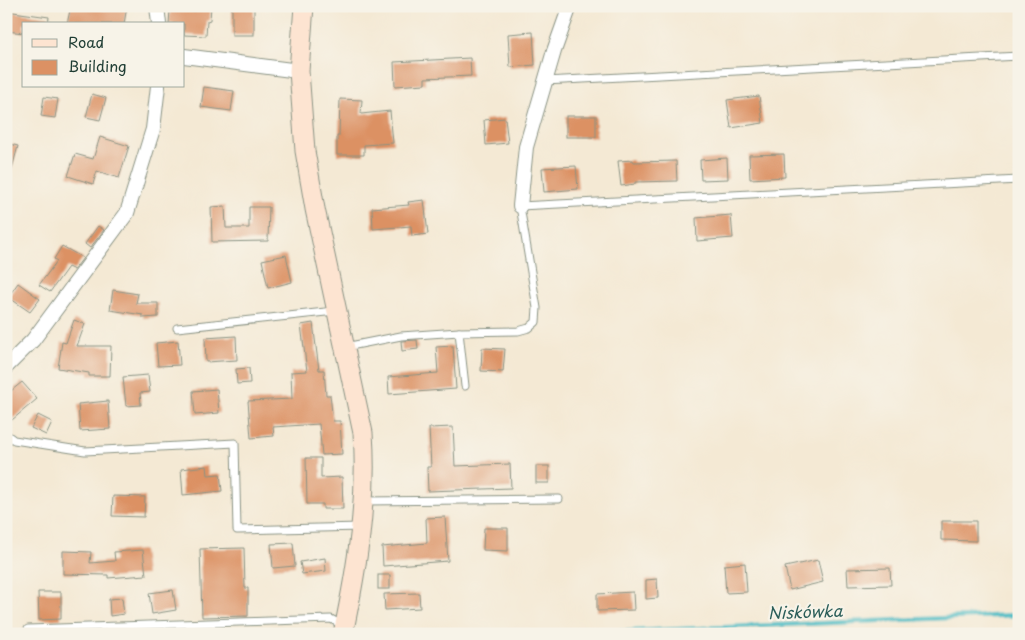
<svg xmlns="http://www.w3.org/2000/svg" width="1025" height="640" font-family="'Playpen Sans',sans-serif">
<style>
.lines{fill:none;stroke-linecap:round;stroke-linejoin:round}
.stream{stroke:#4dbcc4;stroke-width:4.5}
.building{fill:#dc9164}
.lane-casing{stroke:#8a9384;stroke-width:9}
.street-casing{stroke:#8a9384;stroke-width:16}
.secondary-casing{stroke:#8a9384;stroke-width:21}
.lane{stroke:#fff;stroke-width:7}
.street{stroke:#fff;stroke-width:14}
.secondary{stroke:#fde4d1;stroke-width:19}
.labels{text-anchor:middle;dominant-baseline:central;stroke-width:4.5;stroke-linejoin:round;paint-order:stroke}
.water-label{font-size:16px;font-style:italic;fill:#2a5d58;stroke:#f7f3e8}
</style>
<rect width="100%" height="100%" fill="#f7f3e8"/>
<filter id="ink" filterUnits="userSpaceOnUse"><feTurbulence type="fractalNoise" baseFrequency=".02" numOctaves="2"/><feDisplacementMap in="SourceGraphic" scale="10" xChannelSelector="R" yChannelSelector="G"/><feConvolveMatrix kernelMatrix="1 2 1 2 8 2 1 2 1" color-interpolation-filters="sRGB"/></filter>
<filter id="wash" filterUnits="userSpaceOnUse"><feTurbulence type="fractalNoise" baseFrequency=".0096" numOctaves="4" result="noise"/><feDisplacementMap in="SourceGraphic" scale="20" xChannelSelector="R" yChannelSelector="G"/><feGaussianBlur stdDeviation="1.12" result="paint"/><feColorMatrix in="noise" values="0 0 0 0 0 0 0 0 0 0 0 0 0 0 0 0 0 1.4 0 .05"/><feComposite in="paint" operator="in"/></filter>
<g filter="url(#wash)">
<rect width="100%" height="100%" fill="#f4e9d4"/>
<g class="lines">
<polyline class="stream" points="563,634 1019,615"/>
</g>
<g id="blocks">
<g class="building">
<polygon points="71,6 87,6 106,10 107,6 127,6 124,24 67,24"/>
<polygon points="196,6 211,6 210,20 207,21 206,36 184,35 184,24 169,24 170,10 196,11"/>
<rect x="232" y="6" width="22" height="29"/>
<polygon points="6,11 49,17 48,24 24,24 24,33 6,31"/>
<polygon points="533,32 535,65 510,67 508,34"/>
<polygon points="470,58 471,76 425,78 425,84 395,86 394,62"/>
<polygon points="204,87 234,91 231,111 201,107"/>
<polygon points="92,94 106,98 100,120 86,117"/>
<polygon points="759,96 763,123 731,128 727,100"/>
<polygon points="44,97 58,99 55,118 41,116"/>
<polygon points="340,99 362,100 361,114 390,111 393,143 364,145 364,155 337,155 337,136 339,136"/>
<rect x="566" y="116" width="30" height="21"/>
<polygon points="505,118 508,143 486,145 484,120"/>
<polygon points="100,137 129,146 119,178 97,171 93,184 68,176 75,154 93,159"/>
<polygon points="6,143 18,146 10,176 6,176"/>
<polygon points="784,154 785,177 750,179 749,155"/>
<polygon points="727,158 728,179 701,180 700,160"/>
<polygon points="633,160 633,162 676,161 677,181 635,182 635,184 621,186 618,161"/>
<polygon points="576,166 578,189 544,192 542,168"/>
<polygon points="424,200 428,234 412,236 411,226 373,229 372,208 409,205 408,202"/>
<polygon points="225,206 226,228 249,228 249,207 269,207 268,241 212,242 211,207"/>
<polygon points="731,215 733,238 697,241 696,218"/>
<polygon points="98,226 104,230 90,248 85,244"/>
<polygon points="62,246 83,258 74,270 68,267 50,292 39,285 57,261 54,259"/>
<polygon points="286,255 292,282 268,288 262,260"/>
<polygon points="18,283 40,299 30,312 8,297"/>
<polygon points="113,290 138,294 136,303 158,303 158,317 143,318 143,315 110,310"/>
<polygon points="74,320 85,324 77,346 111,346 110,376 89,376 89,373 58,368 62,342 66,343"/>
<polygon points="313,323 319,370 324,370 326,395 330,395 333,421 340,421 342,454 322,455 319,424 273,427 274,436 251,438 248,401 292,399 291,372 307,371 301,325"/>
<polygon points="236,336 237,360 206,362 205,338"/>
<polygon points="417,340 418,349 402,351 401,341"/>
<polygon points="178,341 180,365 158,366 156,343"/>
<polygon points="453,346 456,389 389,394 388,377 438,373 436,347"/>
<polygon points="482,348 505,349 503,372 481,371"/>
<polygon points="249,368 250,383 237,384 236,369"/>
<polygon points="148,375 150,392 140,393 141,405 126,406 123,377"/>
<polygon points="22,382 37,399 6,425 6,395"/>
<polygon points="217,389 219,413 195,415 193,391"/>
<polygon points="108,401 110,429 80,431 78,404"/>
<polygon points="38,415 52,422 46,435 31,428"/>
<polygon points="453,427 455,466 510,464 511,488 428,491 427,467 431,467 429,428"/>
<polygon points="306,458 321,458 321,478 342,477 343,509 323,509 323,504 307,504"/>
<polygon points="207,466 208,475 220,474 222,491 183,495 181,469"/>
<rect x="536" y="466" width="13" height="17"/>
<polygon points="113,496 145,497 144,517 112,516"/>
<polygon points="445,517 448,561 383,566 382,547 427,543 426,518"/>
<polygon points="941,521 976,521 976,541 941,540"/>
<polygon points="484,528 508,528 508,551 483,550"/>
<polygon points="293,543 295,566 273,568 271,544"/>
<polygon points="244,548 245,588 248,588 248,616 202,617 200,549"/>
<polygon points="143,550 146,575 108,578 108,575 63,574 63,551 91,552 90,563 115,561 114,552"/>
<polygon points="325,558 326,571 302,574 300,562"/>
<polygon points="818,560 823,582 790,590 785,567"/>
<polygon points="745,563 747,592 726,593 724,565"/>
<polygon points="890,568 891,585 848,586 847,569"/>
<rect x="378" y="575" width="12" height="14"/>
<polygon points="657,579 658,598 646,599 646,580"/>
<polygon points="173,590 176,610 152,614 149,593"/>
<polygon points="38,592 61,592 61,619 39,620"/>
<polygon points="633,592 634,610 597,611 597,594"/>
<polygon points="419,593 420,608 385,610 384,594"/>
<polygon points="122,598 124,614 110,616 109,599"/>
</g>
</g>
</g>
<g filter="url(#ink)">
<use href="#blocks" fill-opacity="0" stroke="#8a9384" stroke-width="1"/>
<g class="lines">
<g class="lane-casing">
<g id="lane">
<polyline points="545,81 1019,56"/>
<polyline points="177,328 335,311"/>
<polyline points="459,332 465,386"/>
<polyline points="345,347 401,336 459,332 518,331 529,328 536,322 537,308 520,206 1019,180"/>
<polyline points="6,434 14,440 85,451 235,443 237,530 361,527"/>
<polyline points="365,501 559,499"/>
<polyline points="28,629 331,619 344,626"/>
</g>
</g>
<g class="street-casing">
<g id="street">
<polyline points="157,6 159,24"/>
<polyline points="184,56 299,71"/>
<polyline points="520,206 526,147 554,51 570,6"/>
<polyline points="6,367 33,340 127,213 153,129 158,86"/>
</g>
</g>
<g class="secondary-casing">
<path id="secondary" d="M304 6 299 71 305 151 315 209 363 433C368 501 357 568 343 634"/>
</g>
<use href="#lane" class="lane"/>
<use href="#street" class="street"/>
<use href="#secondary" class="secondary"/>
</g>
</g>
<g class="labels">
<g class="water-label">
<text transform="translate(805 611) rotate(-2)">Niskówka</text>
</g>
</g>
<rect width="1025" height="640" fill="none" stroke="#f7f3e8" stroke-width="25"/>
<rect x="22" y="22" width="162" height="65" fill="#f7f3e8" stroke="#a1aaa0"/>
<rect x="32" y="39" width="25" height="8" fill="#fde4d1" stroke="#a1aaa0"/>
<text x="68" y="48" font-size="15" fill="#1f3d34">Road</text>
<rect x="32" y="60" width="25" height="15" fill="#dc9164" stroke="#a1aaa0"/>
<text x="68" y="72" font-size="15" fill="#1f3d34">Building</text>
</svg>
